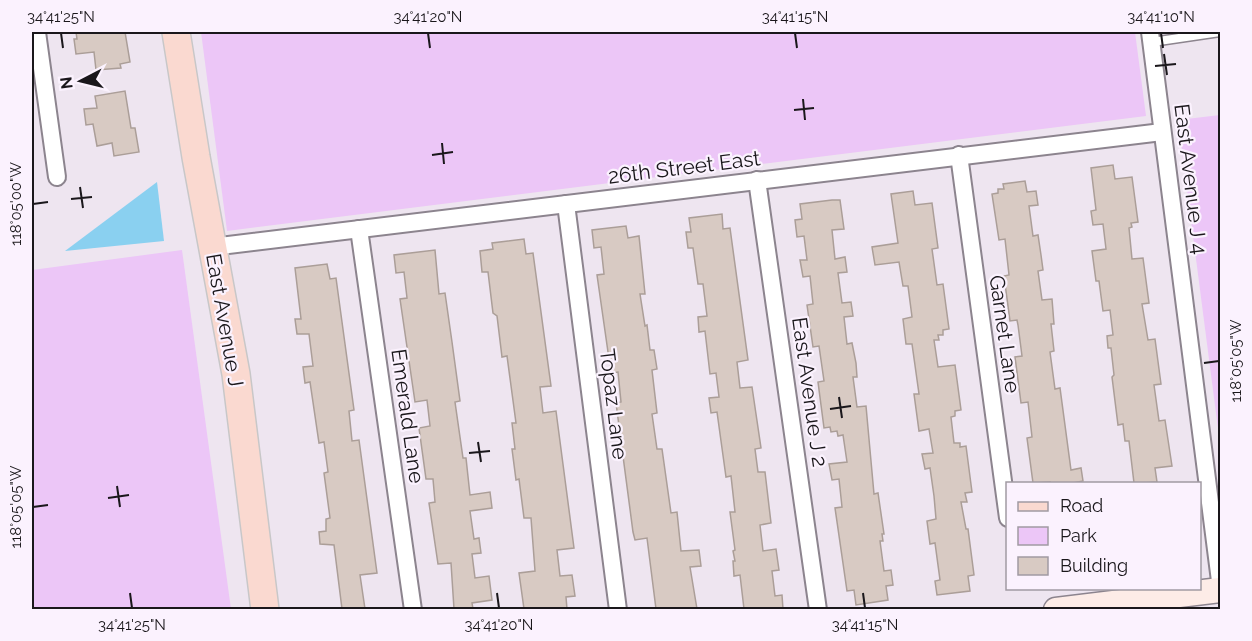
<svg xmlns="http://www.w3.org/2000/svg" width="1252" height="641" font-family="Raleway,sans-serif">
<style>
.green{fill:#ecc6f7}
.water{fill:#8ad0f0}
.building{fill:#d8cac3;stroke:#ab9e98;stroke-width:1.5}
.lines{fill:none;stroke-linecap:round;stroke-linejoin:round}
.lane-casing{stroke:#8c848e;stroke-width:11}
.street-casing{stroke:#8c848e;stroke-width:20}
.secondary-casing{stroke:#8c848e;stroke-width:27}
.primary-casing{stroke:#c8c7c8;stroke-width:30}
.lane{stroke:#fff;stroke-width:8}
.street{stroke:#fff;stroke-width:16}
.secondary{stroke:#fdece7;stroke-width:24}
.primary{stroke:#fad9d0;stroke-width:27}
.ticks{fill:none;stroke:#1a171b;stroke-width:2}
.labels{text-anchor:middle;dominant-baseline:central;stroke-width:4.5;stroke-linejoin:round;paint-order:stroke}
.street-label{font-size:21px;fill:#1a171b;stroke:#fbf2fe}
.neatline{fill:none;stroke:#1a171b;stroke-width:2}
.ticks-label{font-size:15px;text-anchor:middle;fill:#1a171b}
</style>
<rect width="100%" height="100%" fill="#eee5f0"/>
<g class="green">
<polygon points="201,32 1135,32 1146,116 227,231"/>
<polygon points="1220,115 1220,444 1178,120"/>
<polygon points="182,250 231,609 32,609 32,270"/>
</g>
<polygon class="water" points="157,182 164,241 65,251"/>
<g class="building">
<polygon points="76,32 125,32 130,62 120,64 121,68 96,70 94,52 76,54 74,39 77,39"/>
<polygon points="125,91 131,128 135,128 139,152 114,156 112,143 97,146 93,124 86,125 84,109 97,108 95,96"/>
<polygon points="1113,165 1115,179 1132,177 1138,222 1131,223 1132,227 1129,228 1132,259 1143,258 1149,303 1142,304 1148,340 1155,339 1161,384 1154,385 1159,421 1165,420 1172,466 1155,468 1157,482 1143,483 1134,483 1129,441 1125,441 1123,424 1118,425 1112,377 1114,375 1111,348 1108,348 1107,336 1113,335 1110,310 1103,311 1099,281 1096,281 1092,251 1106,249 1103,224 1093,225 1091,211 1096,210 1091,168"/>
<polygon points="1025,181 1027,192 1036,191 1038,205 1029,206 1033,236 1038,235 1041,255 1043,270 1038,271 1042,300 1052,299 1054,324 1051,324 1054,351 1050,352 1055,389 1060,388 1071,470 1081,468 1083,481 1073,483 1050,483 1050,482 1033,483 1027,438 1032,437 1028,402 1021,403 1015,357 1022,356 1018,325 1017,320 1010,321 1004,276 1009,275 1005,239 999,240 992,194 998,193 998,189 1004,189 1003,184"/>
<polygon points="913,191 915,205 932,203 938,248 932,249 937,285 943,284 949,329 943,330 943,335 938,335 939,340 934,340 938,367 955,365 961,410 955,411 955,416 951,417 954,443 960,443 960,447 966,446 972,492 965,493 967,502 961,502 966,529 968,529 974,575 968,576 970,591 937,595 935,581 940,580 935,543 930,544 927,521 936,519 934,496 930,468 925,469 922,454 933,453 929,429 919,431 914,394 919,394 912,344 906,344 903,319 912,317 908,286 903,286 899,262 875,265 872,247 898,243 891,194"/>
<polygon points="832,200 840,200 844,229 832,230 835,259 845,257 847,272 838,273 842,303 851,302 853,316 844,317 847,344 852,343 856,363 857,377 853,377 857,407 866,406 874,494 878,493 884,534 882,534 883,541 880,541 884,571 891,570 893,585 886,586 888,600 856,605 854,590 847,591 835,508 842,507 839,479 832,480 829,464 847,462 843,435 838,436 837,431 831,432 830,427 824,428 818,382 824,381 819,346 813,347 807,305 813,304 810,276 803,277 800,260 807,260 804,236 797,237 795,220 802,219 800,204"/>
<polygon points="722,214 723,229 730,228 748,360 737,362 740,388 752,387 761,448 755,449 758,472 765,472 771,523 760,525 763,551 776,549 779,570 772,571 775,596 782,595 783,609 744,609 740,575 734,576 733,561 735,561 733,551 735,550 730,512 735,512 731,476 726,477 717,412 711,413 709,398 719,397 716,373 710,374 705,331 699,332 698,317 707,316 703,284 698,284 693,248 688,248 686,232 691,232 689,218"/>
<polygon points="626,226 628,238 639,236 645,294 640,294 645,326 647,325 650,350 654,350 657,369 652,370 657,413 652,414 657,449 662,449 671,513 677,512 681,551 699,550 701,566 690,567 697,609 656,609 647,538 635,540 633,532 616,403 621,402 618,372 611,373 597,275 604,274 601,247 594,248 592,230"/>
<polygon points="524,239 526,254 533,253 551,386 540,387 543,413 556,411 574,548 557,550 560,576 572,575 575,596 566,597 567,609 524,609 519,573 535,571 531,518 524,518 519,479 516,480 512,449 515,449 512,423 516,423 507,356 502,357 497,316 493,313 488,272 482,272 480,251 493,249 492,243"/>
<polygon points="435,250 439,294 445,293 452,342 460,401 455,402 463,458 466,458 470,495 490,492 492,508 470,511 474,539 479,538 481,553 472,554 475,578 489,576 492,600 472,603 473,609 454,609 451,563 438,564 429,503 435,502 433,479 426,479 419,428 430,426 427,400 415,402 400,299 407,298 404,272 396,273 394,255"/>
<polygon points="327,264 330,279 336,278 354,410 349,411 352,441 359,440 377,573 360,575 365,609 342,609 334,545 320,544 319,532 326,531 326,519 330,518 324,473 328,472 324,442 319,443 310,382 305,383 303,367 313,366 309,334 297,334 295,319 301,319 295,268"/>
</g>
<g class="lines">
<g class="lane-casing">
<polyline id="lane" points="1152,42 1220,32"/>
</g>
<g class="street-casing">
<g id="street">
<polyline points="37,32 57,177"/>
<polyline points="1150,32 1220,581"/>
<polyline points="959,155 1008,518"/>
<polyline points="757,180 818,610"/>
<polyline points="566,204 618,610"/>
<polyline points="359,229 413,610"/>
<polyline points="212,247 1162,132"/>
</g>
</g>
<g class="secondary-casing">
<polyline id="secondary" points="1056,610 1220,590"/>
</g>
<g class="primary-casing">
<polyline id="primary" points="176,32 196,157 236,374 265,610"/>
</g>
<use href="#lane" class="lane"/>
<use href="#street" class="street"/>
<use href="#secondary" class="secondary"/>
<use href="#primary" class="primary"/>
</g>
<path class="ticks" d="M61 33 63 48M428 33 430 48M795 33 797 48M1161 33 1163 48M1164 54 1167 75M1155 66 1176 64M803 99 805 120M794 110 814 108M442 143 444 164M432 155 453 152M80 187 83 208M71 199 92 197M33 204 48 202M1204 363 1219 361M839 397 842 418M830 409 851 406M478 442 481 462M469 453 490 451M117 486 120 507M108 498 129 495M33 507 48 505M130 593 132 608M497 593 499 608M863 593 865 608"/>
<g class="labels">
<g class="street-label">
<text transform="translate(684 167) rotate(-7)">26th Street East</text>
<text transform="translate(1191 179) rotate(83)">East Avenue J 4</text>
<text transform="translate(225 320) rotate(80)">East Avenue J</text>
<text transform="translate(1005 334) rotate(82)">Garnet Lane</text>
<text transform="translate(810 392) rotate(82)">East Avenue J 2</text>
<text transform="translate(614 404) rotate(83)">Topaz Lane</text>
<text transform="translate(408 416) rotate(82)">Emerald Lane</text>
</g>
</g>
<rect width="1252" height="641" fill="none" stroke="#fbf2fe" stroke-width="66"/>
<rect x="1006" y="482" width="195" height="108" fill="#fbf2fe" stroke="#a19aa3" stroke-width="1.5"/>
<rect x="1018" y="502" width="30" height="9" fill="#fad9d0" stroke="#a19aa3" stroke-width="1.5"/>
<text x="1060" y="512" font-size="18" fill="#1a171b">Road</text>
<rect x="1018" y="527" width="30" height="18" fill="#ecc6f7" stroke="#a19aa3" stroke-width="1.5"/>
<text x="1060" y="542" font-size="18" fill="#1a171b">Park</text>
<rect x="1018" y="557" width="30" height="18" fill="#d8cac3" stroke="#a19aa3" stroke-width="1.5"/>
<text x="1060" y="572" font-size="18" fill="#1a171b">Building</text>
<g transform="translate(81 81) rotate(263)" stroke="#fbf2fe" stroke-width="4.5" paint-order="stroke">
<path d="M0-4.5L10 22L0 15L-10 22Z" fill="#1a171b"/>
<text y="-9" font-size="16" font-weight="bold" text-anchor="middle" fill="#1a171b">N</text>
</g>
<rect x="33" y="33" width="1186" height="575" class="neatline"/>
<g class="ticks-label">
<text x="61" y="22">34°41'25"N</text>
<text x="428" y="22">34°41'20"N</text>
<text x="795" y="22">34°41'15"N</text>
<text x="1161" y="22">34°41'10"N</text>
<text transform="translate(16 204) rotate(-90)" y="5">118°05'00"W</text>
<text transform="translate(1236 361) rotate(-90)" y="5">118°05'05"W</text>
<text transform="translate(16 507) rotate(-90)" y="5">118°05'05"W</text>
<text x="132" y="630">34°41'25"N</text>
<text x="499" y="630">34°41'20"N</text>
<text x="865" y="630">34°41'15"N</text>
</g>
</svg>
